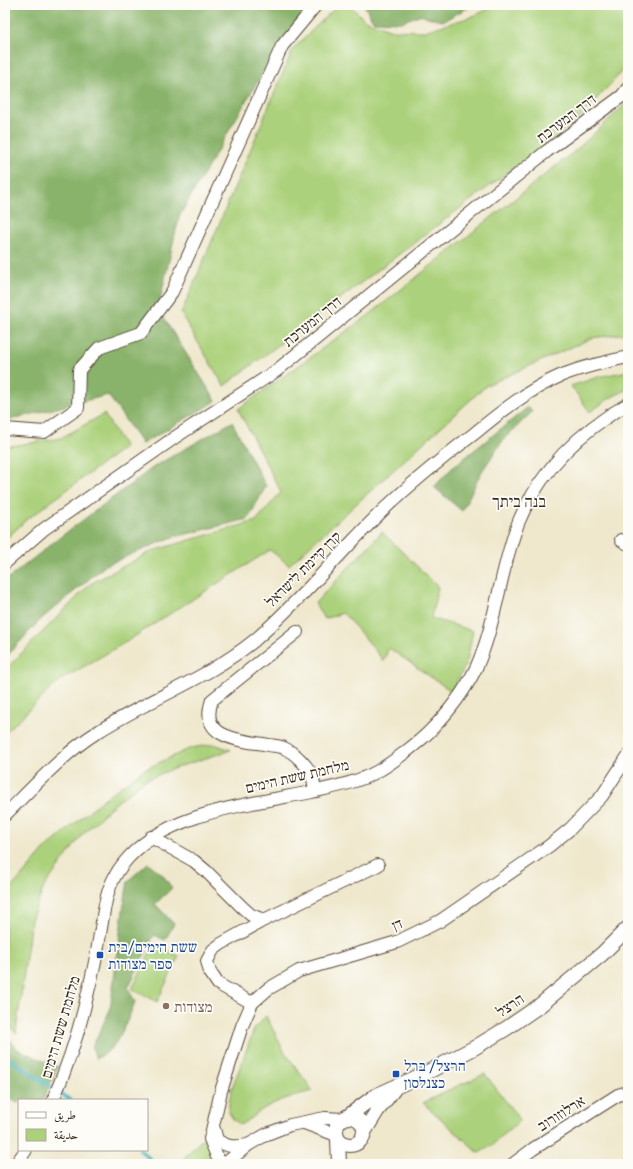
<svg xmlns="http://www.w3.org/2000/svg" width="633" height="1169" font-family="'Gentium Book Plus',Amiri,'Frank Ruhl Libre',serif">
<style>
.green{fill:#acd17b;stroke:#747e4c}
.forest{fill:#89b36b;stroke:#626e44}
.lines{fill:none;stroke-linecap:round;stroke-linejoin:round}
.stream{stroke:#48b6c4;stroke-width:3.5}
.minor-casing{stroke:#564638;stroke-width:14}
.tertiary-casing{stroke:#564638;stroke-width:16}
.minor{stroke:#fff;stroke-width:12}
.tertiary{stroke:#fff;stroke-width:14}
.transit-dot{fill:#1a4fb4;stroke:#fdfcf7;stroke-width:1.5}
.education-dot{fill:#8d6e63;stroke:#fdfcf7;stroke-width:1.5}
.labels{text-anchor:middle;dominant-baseline:central;stroke-width:3.5;stroke-linejoin:round;paint-order:stroke}
.street-label{font-size:15px;fill:#3b2a1e;stroke:#fdfcf7}
.transit-label{font-size:15px;fill:#164399;stroke:#fdfcf7;text-anchor:start}
.education-label{font-size:15px;fill:#785e54;stroke:#fdfcf7;text-anchor:start}
.neighbourhood-label{font-size:16px;fill:#3b2a1e;stroke:#fdfcf7}
</style>
<rect width="100%" height="100%" fill="#fdfcf7"/>
<filter id="ink" filterUnits="userSpaceOnUse"><feTurbulence type="fractalNoise" baseFrequency=".025" numOctaves="2"/><feDisplacementMap in="SourceGraphic" scale="8" xChannelSelector="R" yChannelSelector="G"/><feConvolveMatrix kernelMatrix="1 2 1 2 8 2 1 2 1" color-interpolation-filters="sRGB"/></filter>
<filter id="wash" filterUnits="userSpaceOnUse"><feTurbulence type="fractalNoise" baseFrequency=".012" numOctaves="4" result="noise"/><feDisplacementMap in="SourceGraphic" scale="16" xChannelSelector="R" yChannelSelector="G"/><feGaussianBlur stdDeviation="0.9" result="paint"/><feColorMatrix in="noise" values="0 0 0 0 0 0 0 0 0 0 0 0 0 0 0 0 0 1.4 0 .05"/><feComposite in="paint" operator="in"/></filter>
<g filter="url(#wash)">
<rect width="100%" height="100%" fill="#efe8cd"/>
<g class="green">
<polygon points="338,5 350,5 365,20 392,30 424,31 471,17 497,5 628,5 628,62 617,77 576,121 224,386 181,314 293,49"/>
<polygon points="628,102 628,333 592,338 487,385 289,565 270,550 121,645 59,681 5,733 5,670 90,584 152,551 256,521 281,492 238,409 369,315 576,150"/>
<polygon points="628,371 628,389 610,398 590,412 571,386 598,377"/>
<polygon points="104,414 125,447 25,521 5,540 5,447 61,438"/>
<polygon points="382,532 438,587 431,618 473,631 466,665 451,691 389,648 383,661 372,646 343,613 324,619 315,603"/>
<polygon points="214,744 231,750 178,767 145,780 111,807 82,835 44,887 31,920 16,1033 5,1022 5,895 46,848 101,801 143,770 191,748"/>
<polygon points="154,944 179,956 157,1002 132,989"/>
<path d="M266 1016 284 1051 313 1091C295 1095 279 1100 263 1109 255 1114 248 1121 240 1125L233 1119 228 1111 231 1091 255 1027Z"/>
<polygon points="485,1074 520,1120 491,1146 479,1153 423,1103 444,1092"/>
<polygon points="206,1135 213,1155 211,1164 178,1164"/>
</g>
<g class="forest">
<polygon points="5,5 310,5 282,39 179,217 158,309 216,401 142,444 108,395 5,421"/>
<polygon points="364,5 473,5 443,21 419,15 401,22 373,21"/>
<polygon points="528,407 532,412 504,439 482,471 462,511 434,487 452,468"/>
<polygon points="232,422 266,486 248,519 170,538 106,565 40,620 5,658 5,581 59,538 155,466"/>
<path d="M148 863 162 874 172 888 155 904 174 924 165 940 154 935 128 988 135 1002C126 1022 118 1051 96 1058L92 1047 110 1010 123 910 128 881Z"/>
<polygon points="5,1032 17,1049 58,1067 43,1100 19,1100 19,1103 5,1096"/>
</g>
<g class="lines">
<g class="stream">
<polyline points="5,1056 70,1100"/>
<polyline points="140,1150 156,1164"/>
</g>
</g>
</g>
<g filter="url(#ink)">
<g class="lines">
<g class="minor-casing">
<g id="minor">
<polyline points="5,429 44,432 78,408 79,370 99,348 141,333 172,292 282,46 316,5"/>
<polyline points="621,540 628,544"/>
<polyline points="5,563 44,529 174,438 276,371 547,151 622,96 628,88"/>
<path d="M297 632 212 700C198 740 243 740 269 745 274 746 280 746 284 748 295 753 307 765 312 776 314 780 314 786 315 791"/>
<path d="M5 815C32 788 64 753 96 733 147 700 207 679 255 640 299 602 336 557 376 517 407 486 441 459 475 433 502 411 528 390 560 376 582 367 605 362 628 357"/>
<polyline points="151,837 194,861 206,871 242,907 251,915 264,920 378,865"/>
<polyline points="252,1003 218,984 210,972 207,961 213,950 221,944 264,920"/>
<path d="M53 1100C68 1065 80 1029 88 992 93 973 97 953 100 934 105 907 105 887 123 864 163 812 251 804 312 792 334 787 359 782 378 771 392 763 418 743 429 732 447 714 465 691 476 668 497 622 500 568 519 521 541 470 580 431 628 404"/>
<polyline points="304,1123 336,1135"/>
<path d="M214 1129 217 1140C229 1148 235 1147 248 1145"/>
<polyline points="16,1164 26,1150"/>
<polyline points="220,1164 210,1139 221,1091 242,1026 252,1003 268,989 299,971 397,942 440,921 549,846 570,829 602,796 628,756"/>
<polyline points="225,1164 248,1145 267,1134 290,1125 325,1118 343,1119"/>
<polyline points="513,1164 533,1149 618,1095 628,1092"/>
</g>
</g>
<g class="tertiary-casing">
<g id="tertiary">
<circle cx="350" cy="1131" r="14"/>
<polyline points="347,1117 375,1096 422,1075 474,1048 507,1028 539,1006 602,954 628,928"/>
<polyline points="364,1132 377,1111 394,1089"/>
<polyline points="338,1139 339,1164"/>
</g>
</g>
<use href="#minor" class="minor"/>
<use href="#tertiary" class="tertiary"/>
</g>
</g>
<g class="transit-dot">
<rect x="96" y="951" width="8" height="8" rx="2"/>
<rect x="392" y="1070" width="8" height="8" rx="2"/>
</g>
<circle class="education-dot" cx="166" cy="1006" r="4"/>
<g class="labels">
<g class="street-label">
<text transform="translate(566 118) rotate(-37)">דרך המערכת</text>
<text transform="translate(312 321) rotate(-39)">דרך המערכת</text>
<text transform="translate(303 569) rotate(-45)">קרן קיימת לישראל</text>
<text transform="translate(297 776) rotate(-13)">מלחמת ששת הימים</text>
<text transform="translate(397 924) rotate(-23)">דן</text>
<text transform="translate(510 1005) rotate(-34)">הרצל</text>
<text transform="translate(60 1027) rotate(-74)">מלחמת ששת הימים</text>
<text transform="translate(561 1113) rotate(-32)">ארלוזורוב</text>
</g>
<g class="transit-label">
<text x="108" y="946">ששת הימים/בית<tspan x="108" dy="17">ספר מצודות</tspan></text>
<text x="404" y="1065">הרצל/ ברל<tspan x="404" dy="17">כצנלסון</tspan></text>
</g>
<g class="education-label">
<text x="174" y="1006">מצודות</text>
</g>
<g class="neighbourhood-label">
<text x="519" y="501">בנה ביתך</text>
</g>
</g>
<rect width="633" height="1169" fill="none" stroke="#fdfcf7" stroke-width="20"/>
<rect x="18" y="1099" width="130" height="52" fill="#fdfcf7" stroke="#afa8a0"/>
<rect x="26" y="1112" width="20" height="6" fill="#ffffff" stroke="#afa8a0"/>
<text x="54" y="1119" font-size="12" fill="#3b2a1e">طريق</text>
<rect x="26" y="1129" width="20" height="12" fill="#acd17b" stroke="#afa8a0"/>
<text x="54" y="1139" font-size="12" fill="#3b2a1e">حديقة</text>
</svg>
